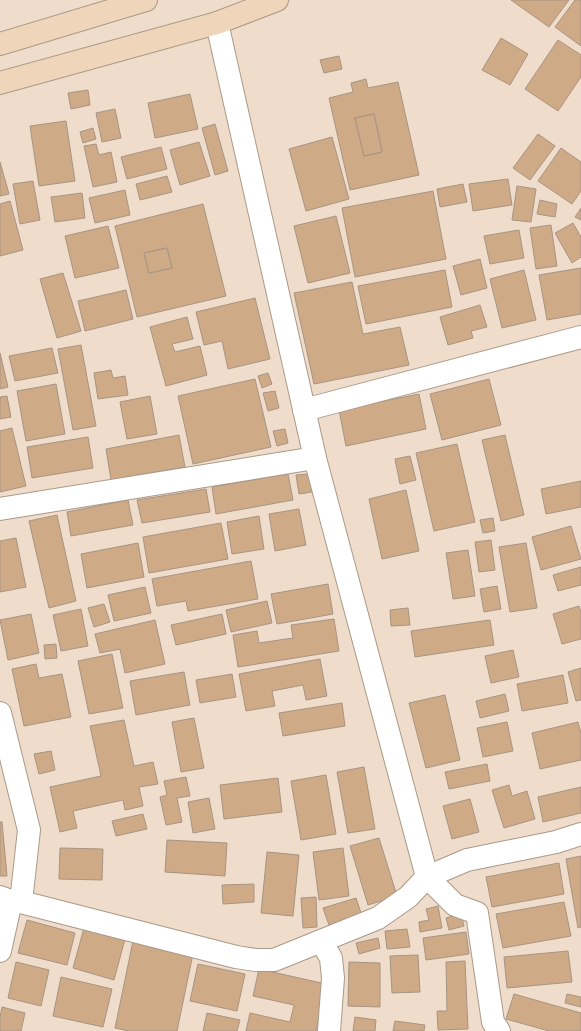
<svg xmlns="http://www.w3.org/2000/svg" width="581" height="1031" font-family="'Archivo Narrow',sans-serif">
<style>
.building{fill:#cfaa87;stroke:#a79484;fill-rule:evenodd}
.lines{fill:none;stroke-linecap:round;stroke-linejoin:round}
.minor-casing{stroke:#ab9988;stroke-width:24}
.secondary-casing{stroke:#ab9988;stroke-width:24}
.minor{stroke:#fff;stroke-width:22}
.secondary{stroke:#efd6ba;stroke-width:22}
</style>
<rect width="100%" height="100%" fill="#f0dcca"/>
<g class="building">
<polygon points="511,0 569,0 549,27"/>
<polygon points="575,0 581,0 581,46 555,27"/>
<polygon points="501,38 528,54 510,85 482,70"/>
<polygon points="558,40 581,55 581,77 558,111 525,89"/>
<polygon points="339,56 342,69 324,73 320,60"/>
<path d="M366 79 368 88 398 82 419 175 350 190 329 98 353 92 351 83ZM374 114 382 152 364 156 355 118Z"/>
<polygon points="88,90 90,105 71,109 68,93"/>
<polygon points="190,94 198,129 155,138 148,103"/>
<polygon points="115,109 121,138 102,142 96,113"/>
<polygon points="374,114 382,152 364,156 355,118"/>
<polygon points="66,121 75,181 39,186 30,126"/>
<polygon points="215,124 228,171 215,175 202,128"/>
<polygon points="93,128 96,139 83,143 80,132"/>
<polygon points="538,134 555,146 530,180 513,168"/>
<polygon points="332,137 349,199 306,211 289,149"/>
<polygon points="199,142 210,176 180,185 170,150"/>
<polygon points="96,144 99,155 111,152 117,182 93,187 84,146"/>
<polygon points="161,147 167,169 127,179 121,157"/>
<polygon points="561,148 581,162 581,191 572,204 538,181"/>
<polygon points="0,162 9,194 0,196"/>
<polygon points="167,176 172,192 140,200 136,184"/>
<polygon points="508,179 512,205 473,211 469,184"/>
<polygon points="33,181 40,220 20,224 13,184"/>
<polygon points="463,184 467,202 440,207 437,189"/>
<polygon points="517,186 536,189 531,222 512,220"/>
<polygon points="125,190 130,215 95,223 89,198"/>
<polygon points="433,191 446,259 355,277 342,208"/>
<polygon points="82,193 85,218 55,222 51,197"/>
<polygon points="540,200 557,204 555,217 537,214"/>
<polygon points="10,201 23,250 0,256 0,204"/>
<path d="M203 204 226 296 137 317 115 226ZM167 248 172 268 149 273 144 253Z"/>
<polygon points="581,208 581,220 575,217"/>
<polygon points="336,216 350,273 308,283 294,226"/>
<polygon points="573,223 581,237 581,257 572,263 555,233"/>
<polygon points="551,225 557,266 536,269 530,228"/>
<polygon points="108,226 119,268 75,278 65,236"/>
<polygon points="519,230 524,258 490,264 484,236"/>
<polygon points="167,248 172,268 149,273 144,253"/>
<polygon points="480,259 487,288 461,295 453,266"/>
<polygon points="581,268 581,314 547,320 539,275"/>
<polygon points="445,270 452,307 366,324 358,286"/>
<polygon points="524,270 536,320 502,328 490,279"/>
<polygon points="63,273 81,331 57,338 40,279"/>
<polygon points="352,282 363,334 400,327 409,365 314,384 294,293"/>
<polygon points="126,290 133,319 85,331 78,301"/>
<polygon points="255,298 270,359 228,369 222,341 204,345 196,312"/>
<polygon points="480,305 487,327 471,331 473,338 448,345 440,317"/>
<polygon points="187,317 193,339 172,344 175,352 200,346 207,375 166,386 150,327"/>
<polygon points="81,345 96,426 73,430 58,349"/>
<polygon points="52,348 58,373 15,381 9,356"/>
<polygon points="0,353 8,387 0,389"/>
<polygon points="111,370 113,378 125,376 128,395 98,399 94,373"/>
<polygon points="268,373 272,384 262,388 258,376"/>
<polygon points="255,379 271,447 193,464 178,396"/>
<polygon points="489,379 501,425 442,440 430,394"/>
<polygon points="56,384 65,434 26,441 17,391"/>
<polygon points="275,391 279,408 268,411 263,393"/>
<polygon points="419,394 426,429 346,446 339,410"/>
<polygon points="7,396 11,417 0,419 0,397"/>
<polygon points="150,396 157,434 127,439 120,402"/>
<polygon points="12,428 26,486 0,492 0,431"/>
<polygon points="285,429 288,443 277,446 273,431"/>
<polygon points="179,435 185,467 111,480 106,449"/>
<polygon points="505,435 524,515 501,521 482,440"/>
<polygon points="88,437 93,468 32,478 27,447"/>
<polygon points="457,444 475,522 434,531 416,453"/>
<polygon points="410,456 416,480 400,484 395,459"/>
<polygon points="288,474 293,500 216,514 212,487"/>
<polygon points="309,474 312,492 299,494 296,475"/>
<polygon points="581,481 581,507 546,514 541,489"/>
<polygon points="206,489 210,512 142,523 137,500"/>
<polygon points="406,490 419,551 382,559 369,499"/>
<polygon points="128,500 133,525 71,536 67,512"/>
<polygon points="299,509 306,545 275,551 269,514"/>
<polygon points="57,515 76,601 49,608 29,521"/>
<polygon points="259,516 264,549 232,554 227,522"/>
<polygon points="493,518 495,531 483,533 480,520"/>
<polygon points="221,523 228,559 149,573 143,537"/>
<polygon points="571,526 581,559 541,570 532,537"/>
<polygon points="16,538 26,587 0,592 0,541"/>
<polygon points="491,540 495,570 479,572 475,542"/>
<polygon points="138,543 144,577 87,588 81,554"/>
<polygon points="526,543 537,608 510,612 499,547"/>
<polygon points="468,550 475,596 453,599 446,553"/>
<polygon points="251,561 258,599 188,611 186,601 157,606 152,579"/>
<polygon points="581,567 581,585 558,591 553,575"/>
<polygon points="328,584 333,614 277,624 271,594"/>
<polygon points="497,586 501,609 484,612 480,589"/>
<polygon points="145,587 151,613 114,621 108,595"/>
<polygon points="267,601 272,623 231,632 226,610"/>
<polygon points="104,604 110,622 94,627 88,608"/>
<polygon points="579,606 581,612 581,639 562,644 553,614"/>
<polygon points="408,608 410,625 391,626 390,610"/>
<polygon points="81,609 88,646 61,651 53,615"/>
<polygon points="31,614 39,653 8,660 0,620"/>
<polygon points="222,614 226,634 176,645 171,625"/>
<polygon points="334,619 339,651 238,667 233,635 257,631 259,643 293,638 291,625"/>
<polygon points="155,620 165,664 125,673 120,649 100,653 95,634"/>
<polygon points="490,620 494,645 415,657 411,631"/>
<polygon points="56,644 57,658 45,659 44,645"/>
<polygon points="513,650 519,677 491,683 485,656"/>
<polygon points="112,654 123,708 89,714 78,661"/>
<polygon points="320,659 327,696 306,700 303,685 272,691 275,706 246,711 239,674"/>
<polygon points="36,664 39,678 62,674 71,717 24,726 12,669"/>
<polygon points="581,668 581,700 576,701 568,672"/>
<polygon points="184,672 190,705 136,715 130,681"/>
<polygon points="232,674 236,697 200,703 196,680"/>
<polygon points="563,675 568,703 522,711 517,684"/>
<polygon points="505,694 509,711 480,718 476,701"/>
<polygon points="445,695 460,760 426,768 409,703"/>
<polygon points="342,703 345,726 283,736 279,713"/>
<polygon points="194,718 204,768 181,772 172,722"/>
<polygon points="124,720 134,766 153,762 158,784 139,787 143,806 125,810 123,800 73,811 77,828 60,832 50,787 101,776 90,726"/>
<polygon points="507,722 513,751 483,757 477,728"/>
<polygon points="578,722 581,733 581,760 540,769 532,733"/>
<polygon points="51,751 55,770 39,774 34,754"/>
<polygon points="487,764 490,781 449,789 445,772"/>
<polygon points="364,767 375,829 348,833 337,772"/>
<polygon points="326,775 336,834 301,840 291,781"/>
<polygon points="186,777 190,796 177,798 182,822 166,825 160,797 167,795 164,781"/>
<polygon points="278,778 282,812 224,819 220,785"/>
<polygon points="509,785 512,796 527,791 535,819 504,828 492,790"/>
<polygon points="581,787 581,813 543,822 538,797"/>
<polygon points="209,798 215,829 193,833 188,802"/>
<polygon points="470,799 479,832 452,839 443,806"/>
<polygon points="143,814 147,829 116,836 112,821"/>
<polygon points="0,822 2,822 7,876 0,876"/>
<polygon points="379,838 397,896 368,905 350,846"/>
<polygon points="167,840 227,843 225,876 165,872"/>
<polygon points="60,848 103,849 102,880 59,879"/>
<polygon points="343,848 349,896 319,900 313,852"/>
<polygon points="267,852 299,855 293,916 261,913"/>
<polygon points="581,856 581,927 578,928 566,859"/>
<polygon points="559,863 564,894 492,907 486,877"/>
<polygon points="254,884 254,902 223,904 222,885"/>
<polygon points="316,897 317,927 303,928 301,898"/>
<polygon points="356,898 362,916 329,925 323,908"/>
<polygon points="564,902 571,936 503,948 496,914"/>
<polygon points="438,906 442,928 420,932 419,922 429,920 426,909"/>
<polygon points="461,914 464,926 449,930 446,918"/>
<polygon points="27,920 75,933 67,965 18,953"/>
<polygon points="84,928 125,939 114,980 73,968"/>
<polygon points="407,929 410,947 387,949 385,931"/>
<polygon points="466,932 469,954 426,960 423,938"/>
<polygon points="378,938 380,948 359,954 356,943"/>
<polygon points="133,941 193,954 177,1031 129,1031 115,1028"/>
<polygon points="568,951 572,982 507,988 504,957"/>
<polygon points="418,955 420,992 392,993 390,956"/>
<polygon points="465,961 468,1029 438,1030 437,1011 447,1011 446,962"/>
<polygon points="16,962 49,970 41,1006 8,998"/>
<polygon points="349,962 380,963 380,1007 348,1006"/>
<polygon points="198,964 245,974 237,1011 190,1001"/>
<polygon points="259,969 326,984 316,1031 246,1031 250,1013 290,1022 294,1005 253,996"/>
<polygon points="61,977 112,989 103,1027 53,1016"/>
<polygon points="514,994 581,1013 581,1031 549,1031 506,1019"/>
<polygon points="567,994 581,997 581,1007 565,1003"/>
<polygon points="2,1007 25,1013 21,1031 0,1031 0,1017"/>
<polygon points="207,1013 240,1020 237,1031 203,1031"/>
<polygon points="355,1017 376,1020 375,1031 353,1031"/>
<polygon points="395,1021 425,1025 424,1031 393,1031"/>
</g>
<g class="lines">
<g class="minor-casing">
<g id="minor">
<polyline points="217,23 315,458 427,877 455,905 477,913 493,1022 499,1031"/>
<polyline points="304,410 581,337"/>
<polyline points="0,509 315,458"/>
<polyline points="0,713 29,830 21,902"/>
<polyline points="0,897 11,901 21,902 236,957 256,960 274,960 378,918 408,897 427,877 467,860 556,842 581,834"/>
<polyline points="321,941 331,958 333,978 329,1031"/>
<polyline points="0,951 11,901"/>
</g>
</g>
<g class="secondary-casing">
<g id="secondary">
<polyline points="0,44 146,0"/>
<polyline points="0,83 217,23 277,0"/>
</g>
</g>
<use href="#minor" class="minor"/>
<use href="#secondary" class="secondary"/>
</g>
</svg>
